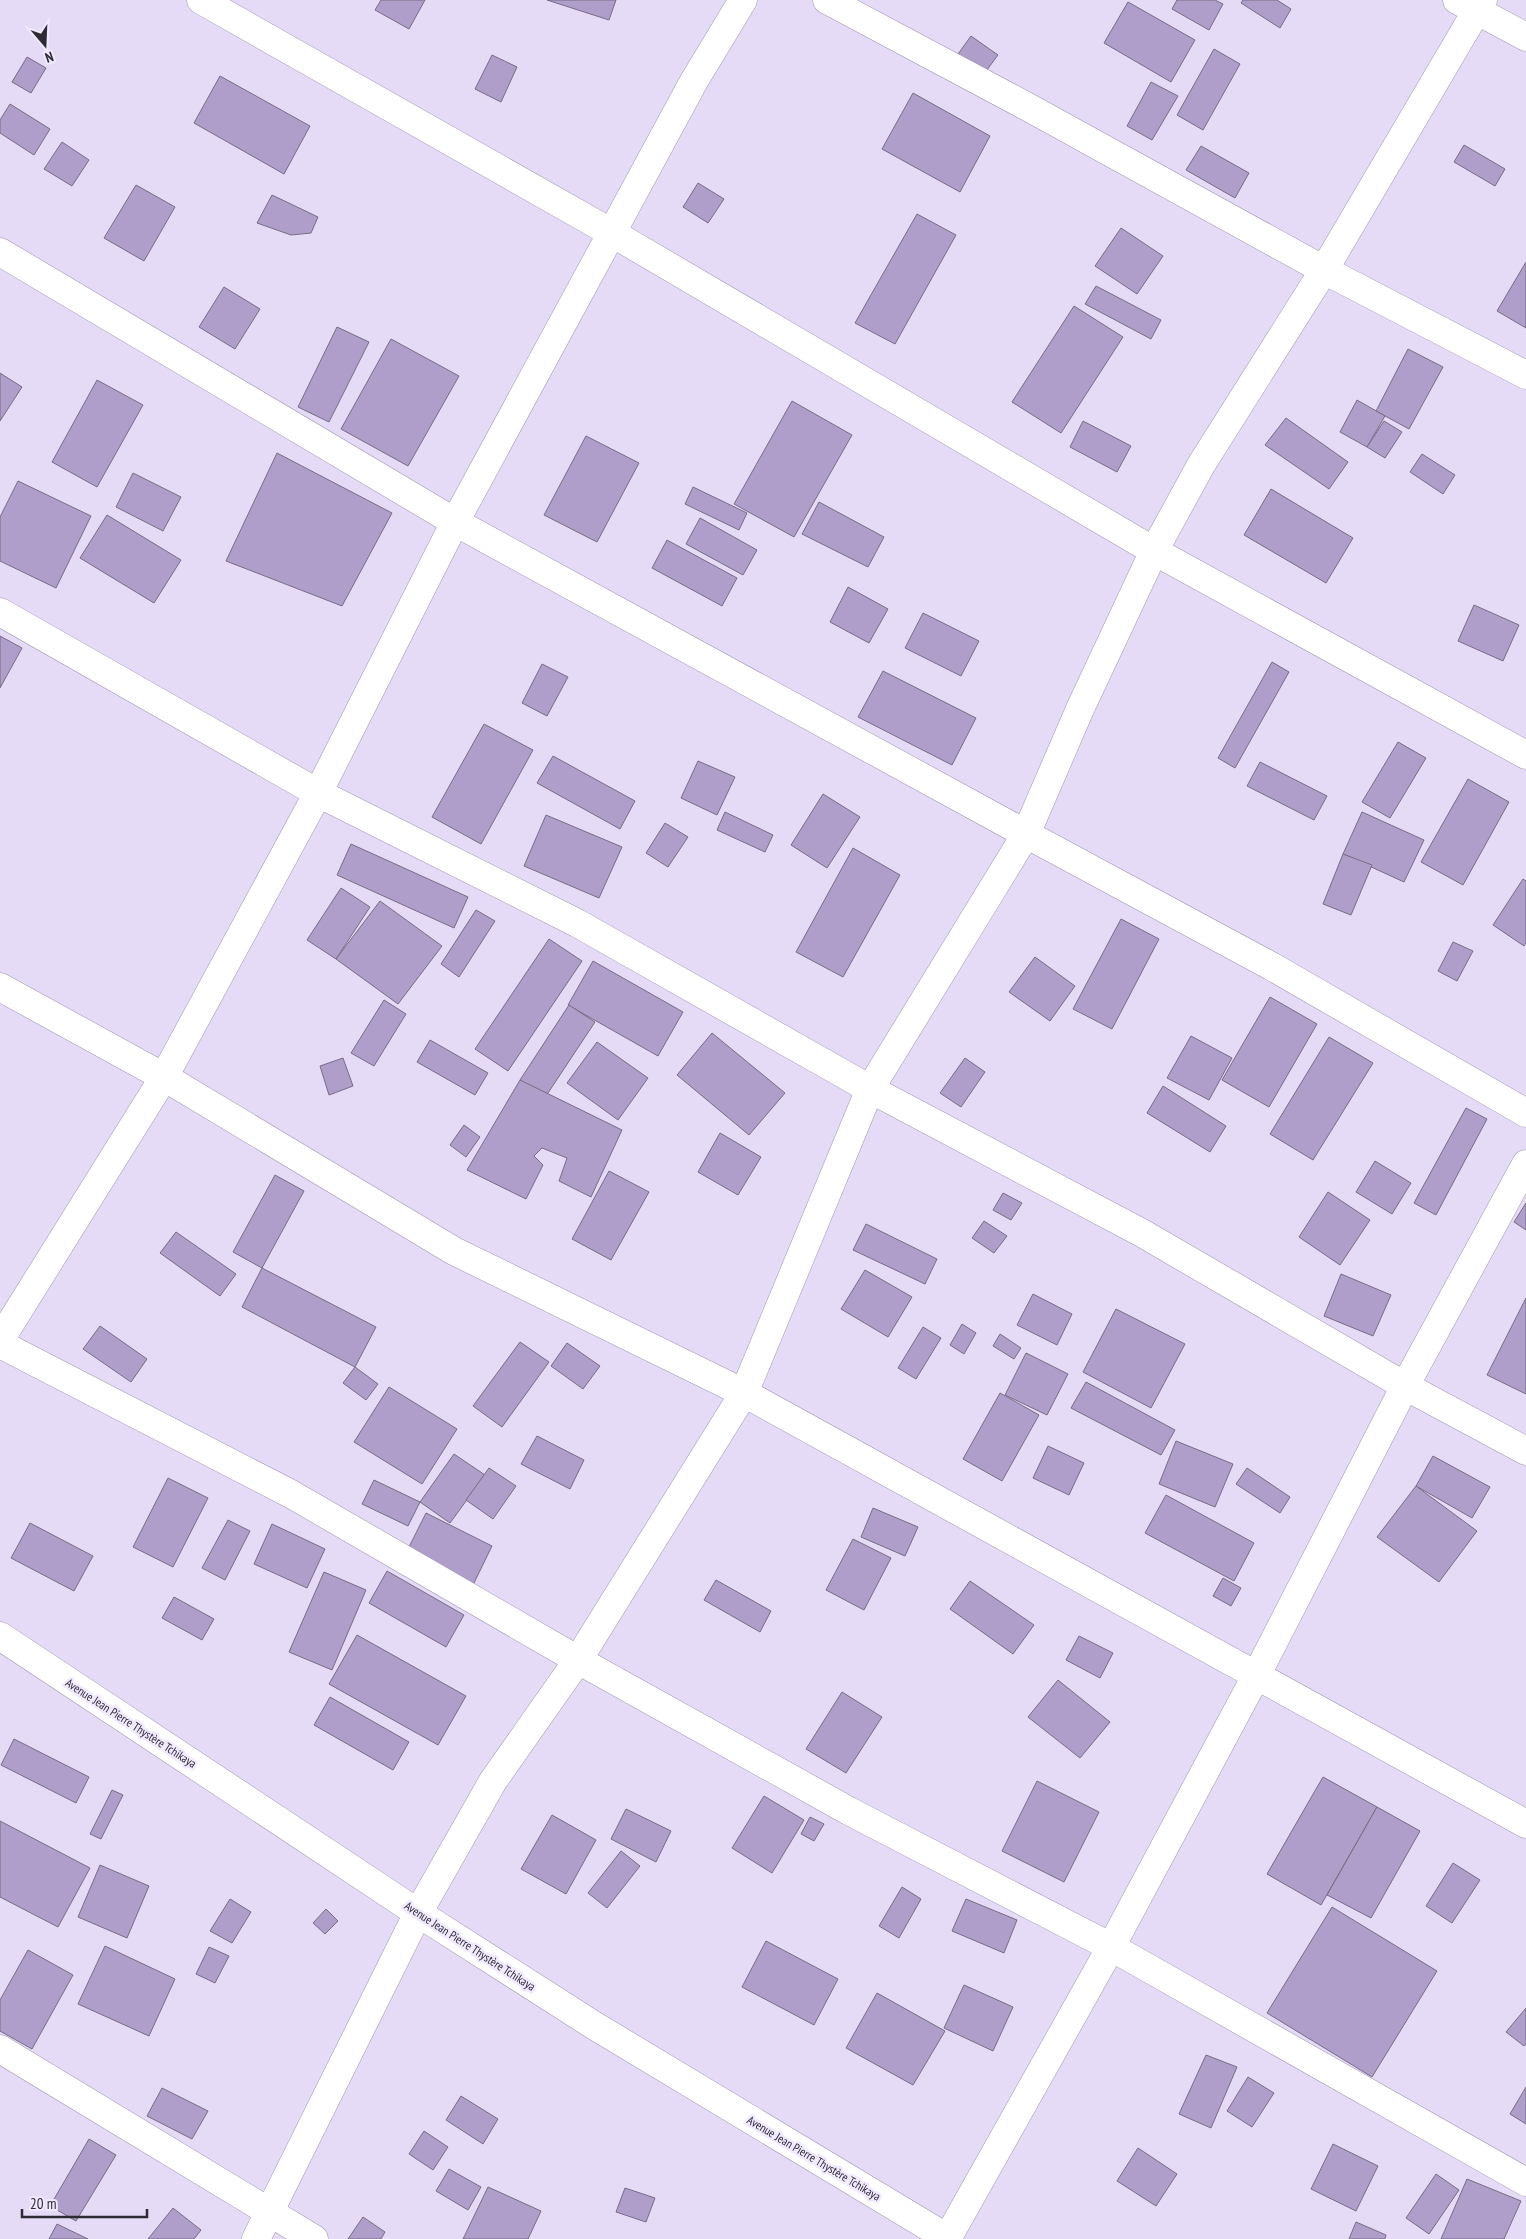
<svg xmlns="http://www.w3.org/2000/svg" width="1526" height="2239" font-family="'PT Sans Narrow',sans-serif">
<style>
.building{fill:#af9ec9;stroke:#766d84}
.lines{fill:none;stroke-linecap:round;stroke-linejoin:round}
.minor-casing{stroke:#a197b0;stroke-width:29}
.minor{stroke:#fff;stroke-width:28}
.labels{text-anchor:middle;dominant-baseline:central;stroke-width:5;stroke-linejoin:round;paint-order:stroke}
.street-label{font-size:12px;fill:#2f2b35;stroke:#f1e9ff}
</style>
<rect width="100%" height="100%" fill="#e5dbf6"/>
<g class="building">
<polygon points="381,0 425,0 409,29 375,10"/>
<polygon points="547,0 616,0 609,20"/>
<polygon points="1177,0 1215,0 1223,4 1209,30 1172,9"/>
<polygon points="1243,0 1277,0 1291,9 1280,28 1241,3"/>
<polygon points="1128,2 1195,40 1171,82 1104,43"/>
<polygon points="971,36 998,55 984,74 958,54"/>
<polygon points="1214,49 1240,64 1203,130 1177,115"/>
<polygon points="492,55 517,67 501,102 475,89"/>
<polygon points="27,57 46,68 31,93 12,82"/>
<polygon points="220,76 310,126 284,174 194,123"/>
<polygon points="1151,82 1178,96 1152,140 1127,126"/>
<polygon points="913,93 990,136 960,192 882,149"/>
<polygon points="10,104 50,129 34,155 0,133 0,120"/>
<polygon points="62,142 89,160 72,186 44,169"/>
<polygon points="1464,145 1505,169 1495,186 1454,162"/>
<polygon points="1201,146 1249,173 1235,198 1186,170"/>
<polygon points="698,183 724,199 708,223 683,207"/>
<polygon points="136,185 175,207 144,261 104,238"/>
<polygon points="272,195 318,217 311,233 291,235 257,223"/>
<polygon points="917,214 956,235 895,344 855,323"/>
<polygon points="1121,228 1163,256 1137,294 1095,266"/>
<polygon points="1526,262 1526,328 1497,311"/>
<polygon points="1096,286 1161,320 1151,339 1085,304"/>
<polygon points="224,287 260,309 235,349 199,327"/>
<polygon points="1074,306 1123,337 1061,433 1012,402"/>
<polygon points="337,327 369,342 329,422 298,407"/>
<polygon points="391,339 459,376 408,466 341,429"/>
<polygon points="1408,349 1443,367 1409,429 1376,411"/>
<polygon points="0,373 22,387 0,421"/>
<polygon points="97,380 143,405 97,487 52,462"/>
<polygon points="1357,400 1385,416 1367,447 1340,432"/>
<polygon points="792,401 852,435 794,537 734,504"/>
<polygon points="1286,418 1348,462 1329,489 1265,445"/>
<polygon points="1083,421 1131,446 1117,472 1070,447"/>
<polygon points="1384,421 1402,432 1385,458 1367,447"/>
<polygon points="586,436 639,463 597,542 544,515"/>
<polygon points="277,453 392,513 342,606 226,561"/>
<polygon points="1422,454 1455,475 1443,494 1410,472"/>
<polygon points="133,473 181,497 163,531 116,507"/>
<polygon points="18,481 91,516 56,588 0,561 0,517"/>
<polygon points="693,487 747,513 739,530 685,504"/>
<polygon points="1271,489 1353,538 1326,583 1244,535"/>
<polygon points="819,502 884,537 868,567 802,534"/>
<polygon points="107,515 181,560 154,603 80,558"/>
<polygon points="700,518 757,550 743,575 686,544"/>
<polygon points="667,540 737,578 722,606 652,568"/>
<polygon points="848,587 888,609 869,643 830,622"/>
<polygon points="1474,605 1519,625 1503,661 1458,641"/>
<polygon points="923,613 979,641 961,676 905,648"/>
<polygon points="0,636 22,648 0,688"/>
<polygon points="1272,662 1289,672 1235,768 1218,758"/>
<polygon points="542,664 568,677 547,716 522,703"/>
<polygon points="883,671 976,718 952,765 858,717"/>
<polygon points="484,724 533,750 481,844 432,817"/>
<polygon points="1398,742 1426,758 1390,818 1362,802"/>
<polygon points="553,756 635,801 620,829 537,783"/>
<polygon points="698,761 735,777 717,815 681,798"/>
<polygon points="1260,762 1327,796 1314,820 1247,786"/>
<polygon points="1468,779 1509,802 1463,885 1421,862"/>
<polygon points="823,794 860,817 827,868 791,845"/>
<polygon points="725,812 773,835 765,852 717,830"/>
<polygon points="1362,812 1424,840 1404,882 1343,854"/>
<polygon points="546,815 622,847 599,898 524,866"/>
<polygon points="665,823 688,837 668,867 646,853"/>
<polygon points="351,844 468,897 454,928 337,875"/>
<polygon points="853,848 900,875 843,977 796,952"/>
<polygon points="1343,854 1372,865 1351,915 1323,904"/>
<polygon points="1523,879 1526,881 1526,943 1524,946 1493,925"/>
<polygon points="341,888 370,907 336,959 307,940"/>
<polygon points="380,901 442,946 398,1004 336,959"/>
<polygon points="476,910 495,921 459,977 441,964"/>
<polygon points="1121,919 1159,939 1112,1029 1073,1009"/>
<polygon points="549,939 582,961 508,1071 475,1049"/>
<polygon points="1453,942 1473,951 1457,981 1438,971"/>
<polygon points="1035,957 1075,986 1050,1021 1009,992"/>
<polygon points="593,961 683,1012 658,1056 568,1005"/>
<polygon points="1270,997 1317,1024 1269,1107 1222,1080"/>
<polygon points="384,1000 406,1014 374,1066 351,1053"/>
<polygon points="569,1005 595,1022 546,1096 520,1080"/>
<polygon points="712,1033 785,1093 749,1135 677,1075"/>
<polygon points="1191,1036 1232,1058 1209,1100 1167,1078"/>
<polygon points="1329,1037 1373,1063 1313,1160 1270,1134"/>
<polygon points="430,1040 488,1073 475,1095 417,1062"/>
<polygon points="597,1042 648,1078 618,1120 567,1083"/>
<polygon points="343,1058 353,1086 329,1095 320,1066"/>
<polygon points="965,1058 985,1072 961,1107 940,1093"/>
<polygon points="520,1080 622,1130 591,1197 559,1181 567,1158 542,1148 534,1156 543,1165 526,1199 467,1170"/>
<polygon points="1163,1086 1226,1126 1210,1152 1147,1113"/>
<polygon points="1466,1108 1487,1119 1436,1215 1414,1203"/>
<polygon points="464,1125 480,1137 466,1157 450,1145"/>
<polygon points="720,1133 761,1157 738,1195 698,1172"/>
<polygon points="1375,1161 1411,1183 1392,1214 1356,1192"/>
<polygon points="609,1171 649,1192 611,1260 572,1239"/>
<polygon points="275,1175 304,1191 262,1268 233,1252"/>
<polygon points="1328,1192 1370,1220 1340,1265 1299,1237"/>
<polygon points="1003,1193 1022,1203 1011,1220 993,1210"/>
<polygon points="1526,1203 1526,1230 1514,1222"/>
<polygon points="984,1221 1007,1236 994,1253 972,1238"/>
<polygon points="866,1224 937,1259 925,1284 853,1250"/>
<polygon points="176,1232 236,1274 220,1296 160,1253"/>
<polygon points="262,1268 376,1327 355,1367 242,1307"/>
<polygon points="865,1270 912,1297 888,1337 841,1309"/>
<polygon points="1341,1274 1391,1295 1373,1336 1324,1316"/>
<polygon points="1033,1294 1072,1314 1057,1345 1017,1325"/>
<polygon points="1526,1298 1526,1394 1487,1375"/>
<polygon points="1116,1309 1185,1344 1151,1408 1083,1372"/>
<polygon points="962,1324 976,1333 964,1354 950,1345"/>
<polygon points="100,1326 147,1359 131,1382 83,1349"/>
<polygon points="923,1327 941,1338 916,1379 898,1368"/>
<polygon points="1000,1334 1021,1348 1014,1359 993,1346"/>
<polygon points="520,1342 549,1362 502,1427 473,1406"/>
<polygon points="567,1343 600,1366 583,1389 551,1366"/>
<polygon points="1026,1353 1068,1374 1047,1415 1005,1395"/>
<polygon points="355,1367 378,1384 366,1400 343,1383"/>
<polygon points="1086,1382 1175,1430 1161,1455 1071,1408"/>
<polygon points="389,1387 457,1429 422,1484 354,1442"/>
<polygon points="1000,1393 1039,1415 1002,1481 963,1459"/>
<polygon points="537,1436 584,1460 570,1489 521,1464"/>
<polygon points="1176,1441 1233,1464 1215,1507 1159,1484"/>
<polygon points="1048,1446 1084,1463 1069,1495 1033,1478"/>
<polygon points="454,1454 485,1475 450,1523 420,1502"/>
<polygon points="1433,1456 1490,1487 1472,1518 1416,1486"/>
<polygon points="489,1468 516,1486 493,1519 466,1500"/>
<polygon points="1247,1468 1290,1497 1280,1513 1236,1484"/>
<polygon points="168,1478 208,1498 173,1567 133,1547"/>
<polygon points="374,1480 420,1502 408,1526 362,1504"/>
<polygon points="1416,1486 1477,1531 1439,1582 1377,1537"/>
<polygon points="1166,1495 1254,1543 1234,1581 1145,1533"/>
<polygon points="873,1508 918,1527 905,1556 861,1537"/>
<polygon points="426,1513 492,1546 473,1585 406,1553"/>
<polygon points="228,1520 250,1531 225,1580 202,1568"/>
<polygon points="30,1523 93,1556 74,1591 11,1558"/>
<polygon points="272,1524 325,1549 307,1588 254,1564"/>
<polygon points="853,1539 891,1558 864,1610 826,1590"/>
<polygon points="387,1571 464,1615 446,1647 369,1603"/>
<polygon points="324,1572 366,1590 332,1670 289,1652"/>
<polygon points="1223,1578 1241,1588 1231,1606 1213,1596"/>
<polygon points="716,1580 771,1611 760,1632 704,1600"/>
<polygon points="970,1581 1034,1625 1013,1654 950,1609"/>
<polygon points="174,1597 214,1619 202,1640 162,1618"/>
<polygon points="357,1635 466,1696 438,1745 329,1684"/>
<polygon points="1079,1636 1113,1653 1100,1678 1066,1660"/>
<polygon points="1058,1680 1110,1722 1080,1758 1028,1717"/>
<polygon points="842,1692 882,1717 846,1773 806,1749"/>
<polygon points="330,1697 409,1742 393,1770 314,1725"/>
<polygon points="14,1739 89,1777 76,1803 1,1765"/>
<polygon points="1323,1777 1377,1807 1321,1905 1267,1874"/>
<polygon points="1037,1781 1099,1812 1064,1882 1002,1851"/>
<polygon points="112,1790 123,1795 101,1839 90,1834"/>
<polygon points="764,1796 804,1820 772,1873 732,1848"/>
<polygon points="1377,1807 1420,1831 1371,1918 1327,1895"/>
<polygon points="626,1809 671,1831 656,1862 611,1839"/>
<polygon points="552,1815 596,1840 566,1894 521,1869"/>
<polygon points="810,1817 824,1824 814,1841 801,1834"/>
<polygon points="0,1821 90,1868 58,1927 0,1897"/>
<polygon points="621,1851 640,1866 607,1908 588,1893"/>
<polygon points="1453,1863 1480,1880 1452,1923 1426,1906"/>
<polygon points="100,1865 149,1886 127,1938 78,1917"/>
<polygon points="902,1887 921,1899 899,1938 879,1926"/>
<polygon points="230,1899 251,1912 232,1943 210,1931"/>
<polygon points="966,1899 1017,1920 1004,1953 952,1931"/>
<polygon points="1332,1907 1437,1971 1372,2077 1267,2013"/>
<polygon points="326,1909 338,1921 325,1934 313,1923"/>
<polygon points="766,1941 838,1979 814,2025 742,1987"/>
<polygon points="105,1946 175,1979 149,2036 78,2004"/>
<polygon points="209,1947 229,1956 215,1983 196,1974"/>
<polygon points="28,1950 73,1975 32,2049 0,2031 0,2000"/>
<polygon points="964,1985 1013,2007 993,2051 944,2028"/>
<polygon points="877,1993 945,2031 913,2085 846,2048"/>
<polygon points="1526,2008 1526,2044 1524,2046 1506,2032"/>
<polygon points="1206,2055 1237,2067 1211,2128 1179,2114"/>
<polygon points="1248,2077 1274,2093 1252,2127 1227,2111"/>
<polygon points="1526,2087 1526,2124 1510,2114"/>
<polygon points="162,2088 208,2111 192,2139 147,2116"/>
<polygon points="461,2096 498,2119 483,2144 446,2120"/>
<polygon points="424,2131 448,2147 433,2170 409,2154"/>
<polygon points="89,2139 116,2155 76,2221 50,2206"/>
<polygon points="1333,2144 1378,2166 1356,2211 1311,2189"/>
<polygon points="1138,2148 1177,2174 1156,2206 1117,2181"/>
<polygon points="449,2169 481,2187 468,2210 436,2191"/>
<polygon points="1436,2174 1459,2190 1429,2234 1406,2218"/>
<polygon points="1467,2179 1521,2201 1504,2239 1441,2239"/>
<polygon points="488,2187 541,2211 528,2239 463,2239"/>
<polygon points="625,2188 655,2198 646,2222 616,2212"/>
<polygon points="173,2208 201,2230 194,2239 148,2239"/>
<polygon points="363,2217 385,2232 381,2239 348,2239"/>
<polygon points="1356,2222 1386,2235 1385,2239 1349,2239"/>
<polygon points="57,2224 88,2239 49,2239"/>
</g>
<g class="lines">
<g class="minor-casing">
<g id="minor">
<polyline points="201,0 612,233 1154,551 1526,755"/>
<polyline points="827,0 1026,106 1324,270 1526,375"/>
<polyline points="1457,0 1526,37"/>
<polyline points="0,252 455,522 1026,834 1271,966 1526,1113"/>
<polyline points="0,612 318,793 577,923 870,1089 1142,1233 1405,1386 1526,1451"/>
<polyline points="0,987 164,1077 454,1251 744,1393 1526,1824"/>
<polyline points="0,1340 164,1077 318,793 455,522 694,81 743,0"/>
<polyline points="0,1344 291,1494 578,1660 849,1811 1111,1947 1526,2182"/>
<polyline points="0,1636 418,1913 595,2026 949,2239"/>
<polyline points="0,2049 314,2239"/>
<polyline points="256,2239 418,1913 493,1781 578,1660 744,1393 870,1089 1026,834 1080,709 1154,551 1201,465 1324,270 1483,0"/>
<polyline points="947,2239 1111,1947 1256,1676 1405,1386 1526,1164"/>
</g>
</g>
<use href="#minor" class="minor"/>
</g>
<g class="labels">
<g class="street-label">
<text transform="translate(131 1723) rotate(33)">Avenue Jean Pierre Thystère Tchikaya</text>
<text transform="translate(470 1946) rotate(33)">Avenue Jean Pierre Thystère Tchikaya</text>
<text transform="translate(814 2158) rotate(31)">Avenue Jean Pierre Thystère Tchikaya</text>
</g>
</g>
<g transform="translate(45 45) rotate(161)" stroke="#f1e9ff" stroke-width="4" paint-order="stroke">
<path d="M0-4L9 19L0 12L-9 19Z" fill="#2f2b35"/>
<text y="-8" font-size="14" font-weight="bold" text-anchor="middle" fill="#2f2b35">N</text>
</g>
<path d="M22 2209v8h125v-8" fill="none" stroke="#2f2b35" stroke-width="2.5"/>
<text x="30" y="2209" font-size="15" fill="#2f2b35" stroke="#f1e9ff" stroke-width="4" paint-order="stroke">20 m</text>
</svg>
